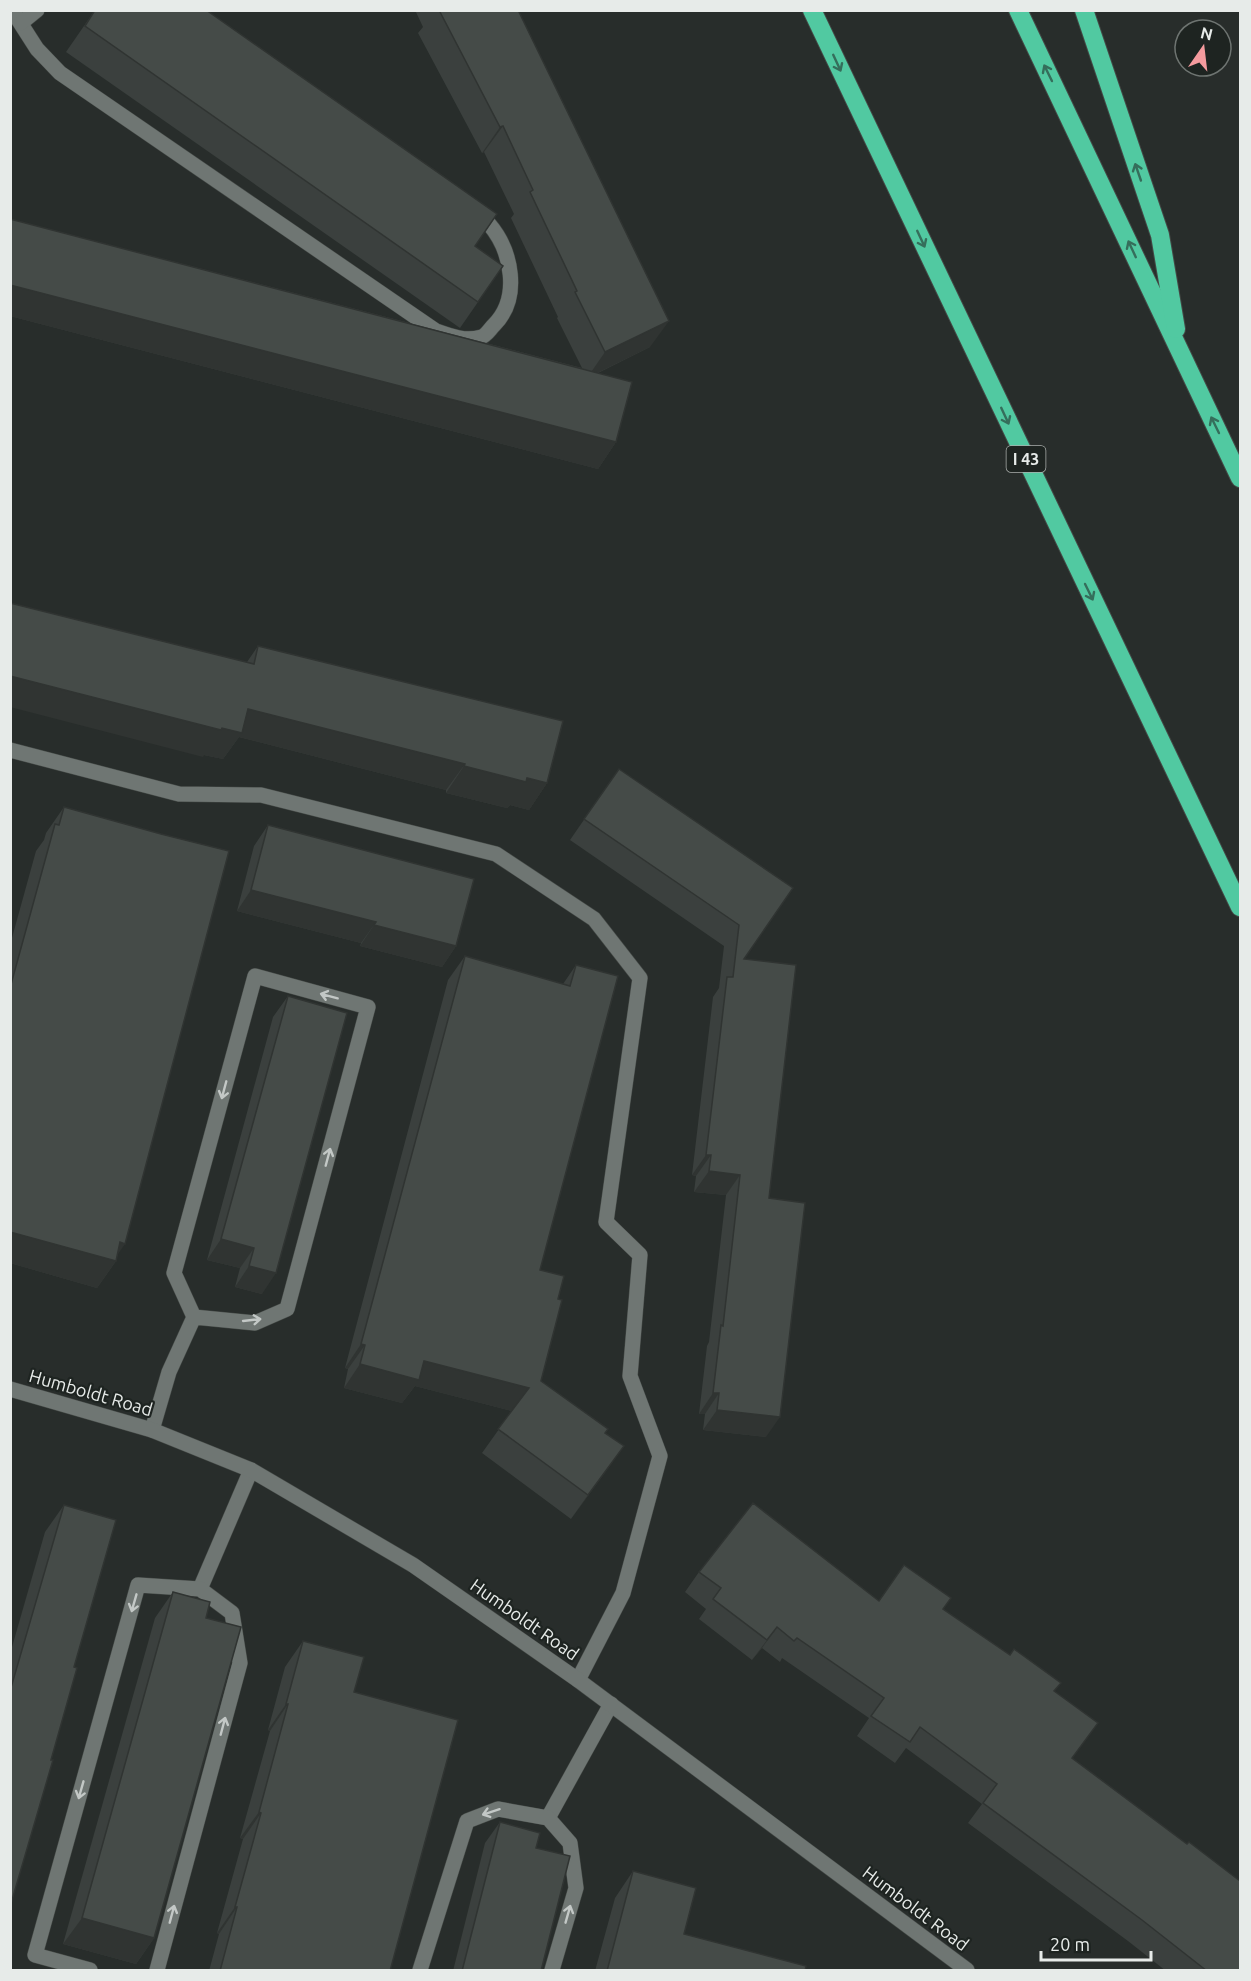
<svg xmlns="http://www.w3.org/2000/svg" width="1251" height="1981" font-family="Ubuntu,sans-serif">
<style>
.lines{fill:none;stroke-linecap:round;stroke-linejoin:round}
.service-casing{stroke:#444946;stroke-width:16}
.tertiary-casing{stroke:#444946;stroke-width:16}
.motorway-casing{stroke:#444946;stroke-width:20}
.service{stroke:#6f7673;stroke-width:15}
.tertiary{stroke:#6f7673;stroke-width:15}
.motorway{stroke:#51c9a1;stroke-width:18}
.wall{fill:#3b403e}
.shaded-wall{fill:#303432}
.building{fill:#454b48;stroke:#303432;stroke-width:1.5}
.oneway{stroke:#356e5b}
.oneway2{stroke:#c3c8c6}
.labels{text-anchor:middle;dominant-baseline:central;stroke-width:4.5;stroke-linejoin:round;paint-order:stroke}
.shield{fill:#1e2421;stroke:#abafad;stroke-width:1.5}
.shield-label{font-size:16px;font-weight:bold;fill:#e7ebe9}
.street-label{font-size:18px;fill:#e7ebe9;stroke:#1e2421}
</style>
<rect width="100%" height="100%" fill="#282d2b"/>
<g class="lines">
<g class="service-casing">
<g id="service">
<path d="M12 10 37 49 60 73 436 331C450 336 466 342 481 337 486 336 490 329 494 325 521 298 512 251 489 224 486 220 480 217 475 213"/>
<polyline points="21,23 37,10"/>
<polyline points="10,750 179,794 261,795 496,854 594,919 640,978 606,1222 640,1255 630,1376 660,1456 623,1593 578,1680"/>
<polyline points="152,1430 169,1372 194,1317 174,1273 255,976 368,1007 287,1309 255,1323 194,1317"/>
<polyline points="200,1589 251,1470"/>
<polyline points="548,1818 611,1704"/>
<polyline points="90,1970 35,1955 138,1585 200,1589 232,1613 240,1663 157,1970"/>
<polyline points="420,1970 467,1821 498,1809 548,1818 570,1843 576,1888 552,1970"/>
</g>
</g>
<g class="tertiary-casing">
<polyline id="tertiary" points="10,1389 152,1430 251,1470 413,1565 578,1680 967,1970"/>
</g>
<g class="motorway-casing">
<g id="motorway">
<polyline points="812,10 1240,907"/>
<polyline points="1018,10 1240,478"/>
<polyline points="1084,10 1160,235 1176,329"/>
</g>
</g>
<use href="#service" class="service"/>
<use href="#tertiary" class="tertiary"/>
<use href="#motorway" class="motorway"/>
</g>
<g class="wall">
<polygon points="95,10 475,246 503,266 460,328 66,52"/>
<polygon points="415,10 518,10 650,347 598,373 616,442 598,469 10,316 10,219 582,368 557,318 558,317 511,218 514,214 484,152 482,153 418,33 423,27"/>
<polygon points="258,646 547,783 529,810 510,805 507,808 446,793 446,790 239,737 223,759 204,755 203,757 247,662"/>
<polygon points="619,769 793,888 744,959 769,1198 766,1437 703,1430 705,1414 699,1414 707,1346 709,1342 726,1195 694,1192 696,1176 692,1175 713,997 719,988 724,946 570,840"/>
<polygon points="64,807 118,1253 116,1261 97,1288 10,1263 10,945 36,851 44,840 46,833"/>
<polygon points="268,825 456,946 442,967 360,946 361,943 237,911 254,846"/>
<polygon points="465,956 563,984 576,965 540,1270 558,1299 541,1381 605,1433 624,1446 571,1519 482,1453 512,1411 415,1386 402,1403 344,1388 348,1369 345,1368 448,980"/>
<polygon points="288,996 262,1294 235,1287 240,1268 207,1260 273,1017"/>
<polygon points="64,1505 74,1667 51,1760 10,1907 10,1654 45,1532"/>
<polygon points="699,1572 879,1601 943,1609 1010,1655 1061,1683 1054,1691 1073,1759 1240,1971 1166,1971 1128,1941 968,1823 982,1804 906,1748 895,1763 857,1736 869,1718 782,1658 780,1662 762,1648 752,1660 699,1619 706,1609 685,1592"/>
<polygon points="173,1592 206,1618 154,1938 136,1964 63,1944 155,1618"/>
<polygon points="303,1641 354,1692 390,1971 209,1971 219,1934 217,1933 243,1839 240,1838 270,1731 268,1730 285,1667"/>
<polygon points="500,1822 536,1848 541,1971 453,1971 485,1843"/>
<polygon points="633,1871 684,1934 805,1971 595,1971 615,1898"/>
</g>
<g class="shaded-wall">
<polygon points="503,126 484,152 482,153 500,127"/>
<polygon points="10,285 616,442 598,469 10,316"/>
<polygon points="669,321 650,347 587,378 605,352"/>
<polygon points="10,676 222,728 248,709 465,764 446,790 239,737 223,759 204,755 203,757 10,707"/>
<polygon points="464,766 527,778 547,783 529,810 510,805 507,808 446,793"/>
<polygon points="251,890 376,922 361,943 237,911"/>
<polygon points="374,925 456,946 442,967 360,946"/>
<polygon points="706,1155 711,1155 696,1176 692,1175"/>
<polygon points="709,1171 740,1175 726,1195 694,1192"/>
<polygon points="10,1232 120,1242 125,1244 113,1261 116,1261 97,1288 10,1263"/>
<polygon points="221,1239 254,1248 240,1268 207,1260"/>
<polygon points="249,1266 276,1273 262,1294 235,1287"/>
<polygon points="361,1344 365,1345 348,1369 345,1368"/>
<polygon points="424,1361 529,1388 512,1411 415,1386 402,1403 344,1388 360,1364"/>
<polygon points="713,1393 719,1393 705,1414 699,1414"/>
<polygon points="717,1410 780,1417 766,1437 703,1430"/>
<polygon points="624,1446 607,1470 571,1519 588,1495"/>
<polygon points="777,1627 762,1648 752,1660 767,1640"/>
<polygon points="286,1704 288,1704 270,1731 268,1730"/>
<polygon points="259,1812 261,1813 243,1839 240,1838"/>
<polygon points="235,1907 237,1907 219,1934 217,1933"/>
<polygon points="82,1918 154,1938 136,1964 63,1944"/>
</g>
<g class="building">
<polygon points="95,10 206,10 497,214 475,246 503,266 478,302 85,26"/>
<polygon points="439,10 518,10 669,321 605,352 575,292 577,291 530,192 533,190 503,126 500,127"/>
<polygon points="10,219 632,382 616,442 10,285"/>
<polygon points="10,603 254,664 258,646 563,721 547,783 527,778 526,782 464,766 465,764 248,709 242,733 222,728 221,730 10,676"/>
<polygon points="619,769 793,888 744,959 796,965 769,1198 805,1203 780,1417 717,1410 719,1393 713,1393 721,1325 723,1326 740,1175 709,1171 711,1155 706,1155 727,977 733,977 739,925 584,819"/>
<polygon points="64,807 161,834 229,851 125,1244 120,1242 116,1261 10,1232 10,988 55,824 59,825"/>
<polygon points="268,825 474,879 456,946 374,925 376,922 251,890"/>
<polygon points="465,956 570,986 576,965 618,976 540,1270 564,1276 558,1299 562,1300 541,1381 608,1429 605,1433 624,1446 588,1495 498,1429 529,1388 424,1361 419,1380 360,1364 365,1345 361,1344"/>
<polygon points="288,996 347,1013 276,1273 249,1266 254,1248 221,1239"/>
<polygon points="753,1503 879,1601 904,1565 951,1598 943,1609 1010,1655 1014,1649 1061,1683 1054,1691 1098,1723 1072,1758 1187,1844 1189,1842 1240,1881 1240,1971 1207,1971 1142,1920 983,1803 997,1784 920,1727 910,1742 871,1716 884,1698 797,1638 794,1641 777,1627 767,1640 713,1599 721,1588 699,1572"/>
<polygon points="64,1505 116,1520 74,1667 77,1668 51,1760 53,1760 10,1907 10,1691"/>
<polygon points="173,1592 210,1602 206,1618 241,1627 154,1938 82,1918"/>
<polygon points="303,1641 364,1657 354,1692 458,1720 390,1971 220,1971 237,1907 235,1907 261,1813 259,1812 288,1704 286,1704"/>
<polygon points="500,1822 540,1833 536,1848 570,1856 541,1971 462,1971"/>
<polygon points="633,1871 696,1888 684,1934 806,1966 805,1971 607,1971"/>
</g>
<defs><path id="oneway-shaft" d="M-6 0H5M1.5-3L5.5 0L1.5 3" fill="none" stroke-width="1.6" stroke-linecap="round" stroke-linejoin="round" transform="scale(1.5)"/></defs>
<g class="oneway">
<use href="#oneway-shaft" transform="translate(837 63) rotate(65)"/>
<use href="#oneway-shaft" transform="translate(1048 73) rotate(-116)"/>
<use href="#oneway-shaft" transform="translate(1138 172) rotate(-109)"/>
<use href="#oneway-shaft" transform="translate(921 239) rotate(65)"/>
<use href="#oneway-shaft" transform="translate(1132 249) rotate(-115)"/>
<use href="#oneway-shaft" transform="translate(1005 416) rotate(65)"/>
<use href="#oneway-shaft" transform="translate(1215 425) rotate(-116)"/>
<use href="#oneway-shaft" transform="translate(1089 592) rotate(64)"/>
</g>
<g class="oneway2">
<use href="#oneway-shaft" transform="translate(329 996) rotate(-165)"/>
<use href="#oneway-shaft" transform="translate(224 1090) rotate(105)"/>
<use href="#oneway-shaft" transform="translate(328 1157) rotate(-75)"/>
<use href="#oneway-shaft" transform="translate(252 1320) rotate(-6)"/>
<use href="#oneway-shaft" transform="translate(134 1603) rotate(106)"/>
<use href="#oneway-shaft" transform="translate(223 1726) rotate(-75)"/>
<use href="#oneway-shaft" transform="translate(81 1790) rotate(106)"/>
<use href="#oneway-shaft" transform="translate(491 1812) rotate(162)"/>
<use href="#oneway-shaft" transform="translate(172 1914) rotate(-75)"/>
<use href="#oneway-shaft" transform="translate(568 1914) rotate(-74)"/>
</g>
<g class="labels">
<rect class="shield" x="1006.5" y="446" width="39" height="26" rx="4.5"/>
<g class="shield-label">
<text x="1026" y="459">I 43</text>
</g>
<g class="street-label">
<text transform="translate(91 1392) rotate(16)">Humboldt Road</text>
<text transform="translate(525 1619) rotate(35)">Humboldt Road</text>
<text transform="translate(916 1908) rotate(37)">Humboldt Road</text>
</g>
</g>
<rect width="1251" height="1981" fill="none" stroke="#e7ebe9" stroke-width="24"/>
<g transform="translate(1203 48) rotate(14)"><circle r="28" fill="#1e2421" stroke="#6e7471" stroke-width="1.5"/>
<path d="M0-4.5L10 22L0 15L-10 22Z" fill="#f59b9e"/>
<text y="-9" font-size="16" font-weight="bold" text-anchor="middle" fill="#e7ebe9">N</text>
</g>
<path d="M1041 1951v9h110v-9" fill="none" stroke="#e7ebe9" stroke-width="3"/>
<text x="1050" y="1951" font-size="18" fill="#e7ebe9" stroke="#1e2421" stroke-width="4.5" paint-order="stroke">20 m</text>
</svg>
